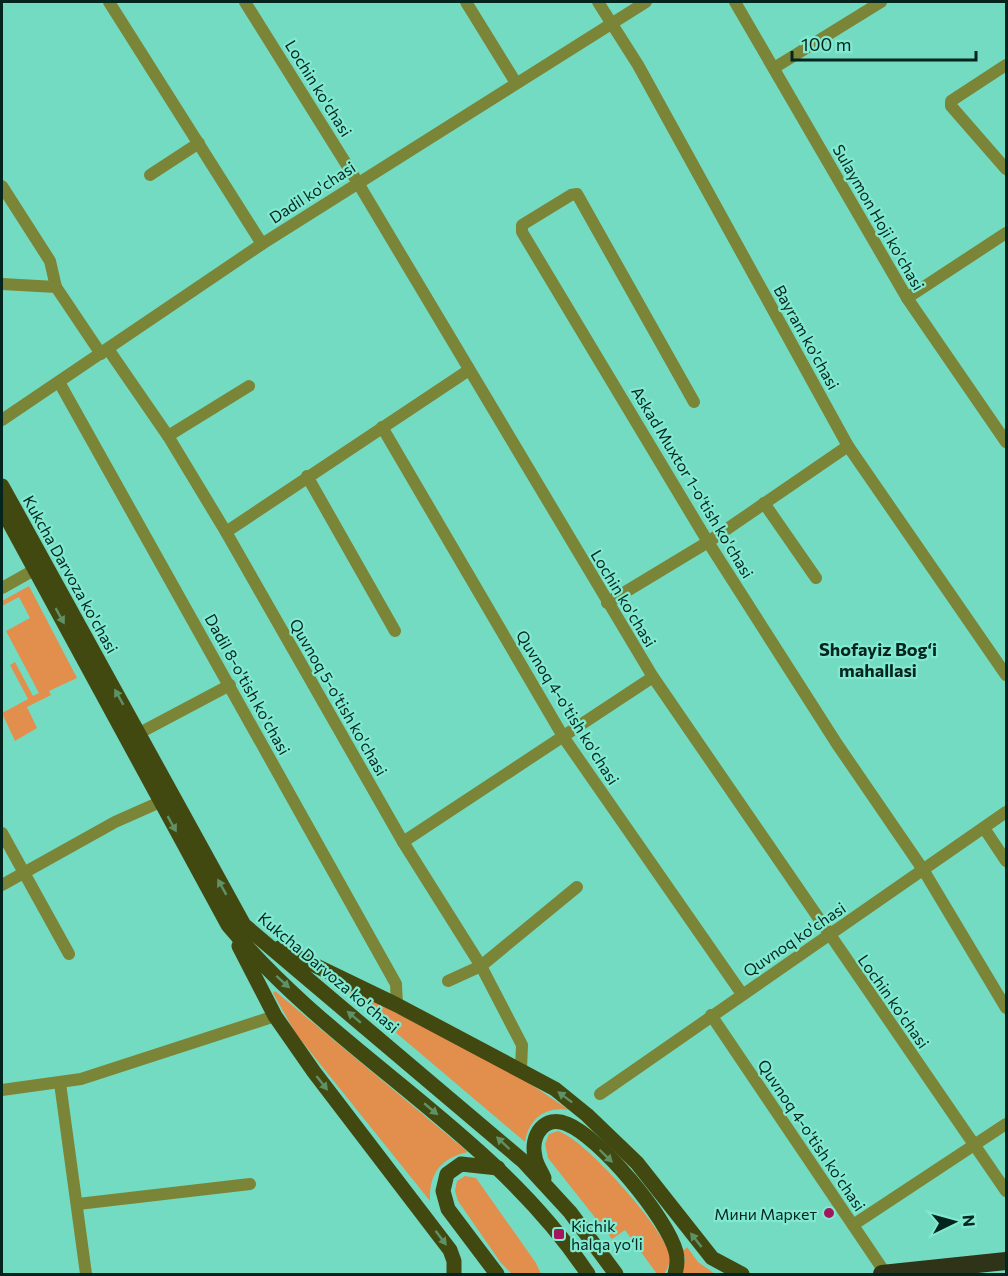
<svg xmlns="http://www.w3.org/2000/svg" width="1008" height="1276" font-family="Commissioner,sans-serif">
<style>
.green{fill:#e28f4e}
.lines{fill:none;stroke-linecap:round;stroke-linejoin:round}
.minor{stroke:#7b8537;stroke-width:12}
.major{stroke:#424910;stroke-width:15}
.highway{stroke:#2f3317;stroke-width:18}
.oneway{fill:#5e9166}
.poi-dot{fill:#a2165e;stroke:#81e9d0;stroke-width:2}
.labels{text-anchor:middle;dominant-baseline:central;stroke-width:4.5;stroke-linejoin:round;paint-order:stroke}
.street-label{font-size:16px;fill:#03251e;stroke:#81e9d0}
.poi-label{font-size:16px;fill:#03251e;stroke:#81e9d0;text-anchor:end}
.neighbourhood-label{font-size:18px;font-weight:bold;fill:#03251e;stroke:#81e9d0}
</style>
<rect width="100%" height="100%" fill="#74dbc3"/>
<g class="green">
<polygon points="29,586 77,678 49,691 51,695 27,707 37,728 15,741 2,713 28,699 10,665 15,662 33,696 39,693 6,631 30,618 19,597 2,606 2,601"/>
<path d="M335 981 523 1079 569 1110C546 1106 529 1118 525 1142Z"/>
<path d="M275 991 468 1152C441 1158 429 1173 430 1201L296 1034 273 993Z"/>
<path d="M558 1131C585 1139 660 1225 669 1252 671 1261 669 1267 664 1274H657L625 1230 612 1239 548 1158 545 1144 549 1134Z"/>
<polygon points="465,1176 476,1178 536,1263 541,1274 512,1274 501,1263 458,1201 455,1191 457,1181"/>
<polygon points="687,1247 698,1262 715,1274 682,1274 685,1259 683,1251"/>
</g>
<g class="lines">
<g class="minor">
<polyline points="109,2 262,244"/>
<polyline points="245,2 355,178 653,677 1006,1191"/>
<polyline points="466,2 516,83"/>
<polyline points="598,2 638,65 848,446 1006,675"/>
<polyline points="735,2 907,298 1006,442"/>
<polyline points="1006,65 951,101 951,106 1006,169"/>
<polyline points="774,68 881,2"/>
<polyline points="150,175 199,143"/>
<polyline points="2,186 50,261 56,287 101,354"/>
<polyline points="2,284 56,287"/>
<polyline points="907,298 1006,233"/>
<polyline points="108,349 168,436 226,532 403,842 481,966 522,1045 521,1069"/>
<polyline points="59,382 396,984 397,1005"/>
<polyline points="694,402 577,194 571,195 522,225 522,232 708,542 837,744 924,871 1006,1008"/>
<polyline points="2,420 262,244 646,2"/>
<polyline points="382,427 564,738 742,994"/>
<polyline points="168,436 249,386"/>
<polyline points="307,476 395,631"/>
<polyline points="764,503 816,578"/>
<polyline points="226,532 469,370"/>
<polyline points="2,588 34,570"/>
<polyline points="607,603 708,542 848,446"/>
<polyline points="130,738 230,685"/>
<polyline points="984,828 1006,861"/>
<polyline points="2,833 69,954"/>
<polyline points="403,842 653,677"/>
<polyline points="2,885 115,822 160,802"/>
<polyline points="448,981 481,966 577,887"/>
<polyline points="711,1015 886,1274"/>
<polyline points="60,1083 86,1274"/>
<polyline points="2,1090 81,1079 275,1016"/>
<polyline points="600,1094 1006,812"/>
<polyline points="78,1204 250,1184"/>
<polyline points="853,1225 1006,1124"/>
</g>
<g class="major">
<polyline points="2,486 244,925 523,1161 570,1212 616,1274"/>
<path d="M2 509 228 925C335 1055 492 1130 588 1274"/>
<polyline points="239,946 275,1016 314,1072 450,1250 454,1261 454,1274"/>
<polyline points="279,948 397,1005 555,1089 587,1115 637,1163 712,1258 742,1274"/>
<path d="M544 1178C541 1171 536 1164 535 1157 530 1135 545 1114 567 1124 600 1137 667 1218 676 1252 678 1260 677 1267 675 1274"/>
<polyline points="497,1274 448,1209 443,1191 447,1174 461,1164 498,1168"/>
</g>
<polyline class="highway" points="882,1274 1006,1261"/>
</g>
<defs><path id="oneway-solid" d="M-6-.8H1V-3.2L6.5 0L1 3.2V.8H-6Z" transform="scale(1.5)"/></defs>
<g class="oneway">
<use href="#oneway-solid" transform="translate(60 616) rotate(61)"/>
<use href="#oneway-solid" transform="translate(119 697) rotate(-119)"/>
<use href="#oneway-solid" transform="translate(172 824) rotate(61)"/>
<use href="#oneway-solid" transform="translate(222 887) rotate(-119)"/>
<use href="#oneway-solid" transform="translate(283 982) rotate(42)"/>
<use href="#oneway-solid" transform="translate(354 1017) rotate(-140)"/>
<use href="#oneway-solid" transform="translate(322 1083) rotate(52)"/>
<use href="#oneway-solid" transform="translate(565 1097) rotate(-143)"/>
<use href="#oneway-solid" transform="translate(431 1109) rotate(40)"/>
<use href="#oneway-solid" transform="translate(503 1143) rotate(-137)"/>
<use href="#oneway-solid" transform="translate(606 1156) rotate(44)"/>
<use href="#oneway-solid" transform="translate(441 1238) rotate(53)"/>
<use href="#oneway-solid" transform="translate(696 1240) rotate(-128)"/>
</g>
<g class="poi-dot">
<circle cx="829" cy="1213" r="6"/>
<rect x="553" y="1228" width="12" height="12" rx="3"/>
</g>
<g class="labels">
<g class="street-label">
<text transform="translate(319 88) rotate(58)">Lochin ko'chasi</text>
<text transform="translate(312 192) rotate(-33)">Dadil ko'chasi</text>
<text transform="translate(879 217) rotate(60)">Sulaymon Hoji ko'chasi</text>
<text transform="translate(807 337) rotate(61)">Bayram ko'chasi</text>
<text transform="translate(693 482) rotate(59)">Askad Muxtor 1-o'tish ko'chasi</text>
<text transform="translate(71 574) rotate(61)">Kukcha Darvoza ko'chasi</text>
<text transform="translate(624 598) rotate(59)">Lochin ko'chasi</text>
<text transform="translate(248 684) rotate(61)">Dadil 8-o'tish ko'chasi</text>
<text transform="translate(339 697) rotate(60)">Quvnoq 5-o'tish ko'chasi</text>
<text transform="translate(568 707) rotate(58)">Quvnoq 4-o'tish ko'chasi</text>
<text transform="translate(794 939) rotate(-34)">Quvnoq ko'chasi</text>
<text transform="translate(329 972) rotate(40)">Kukcha Darvoza ko'chasi</text>
<text transform="translate(894 1001) rotate(55)">Lochin ko'chasi</text>
<text transform="translate(812 1135) rotate(56)">Quvnoq 4-o'tish ko'chasi</text>
</g>
<g class="poi-label">
<text x="817" y="1213">Мини Маркет</text>
<text x="571" y="1225" text-anchor="start">Kichik<tspan x="571" dy="18">halqa yoʻli</tspan></text>
</g>
<g class="neighbourhood-label">
<text x="878" y="649">Shofayiz Bogʻi<tspan x="878" dy="21">mahallasi</tspan></text>
</g>
</g>
<rect width="1008" height="1276" fill="none" stroke="#03251e" stroke-width="6"/>
<g transform="translate(954 1222) rotate(85)" stroke="#81e9d0" stroke-width="4.5" paint-order="stroke">
<path d="M0-4.5L10 22L0 15L-10 22Z" fill="#03251e"/>
<text y="-9" font-size="16" font-weight="bold" text-anchor="middle" fill="#03251e">N</text>
</g>
<path d="M792 51v9h184v-9" fill="none" stroke="#03251e" stroke-width="3"/>
<text x="801" y="51" font-size="18" fill="#03251e" stroke="#81e9d0" stroke-width="4.5" paint-order="stroke">100 m</text>
</svg>
